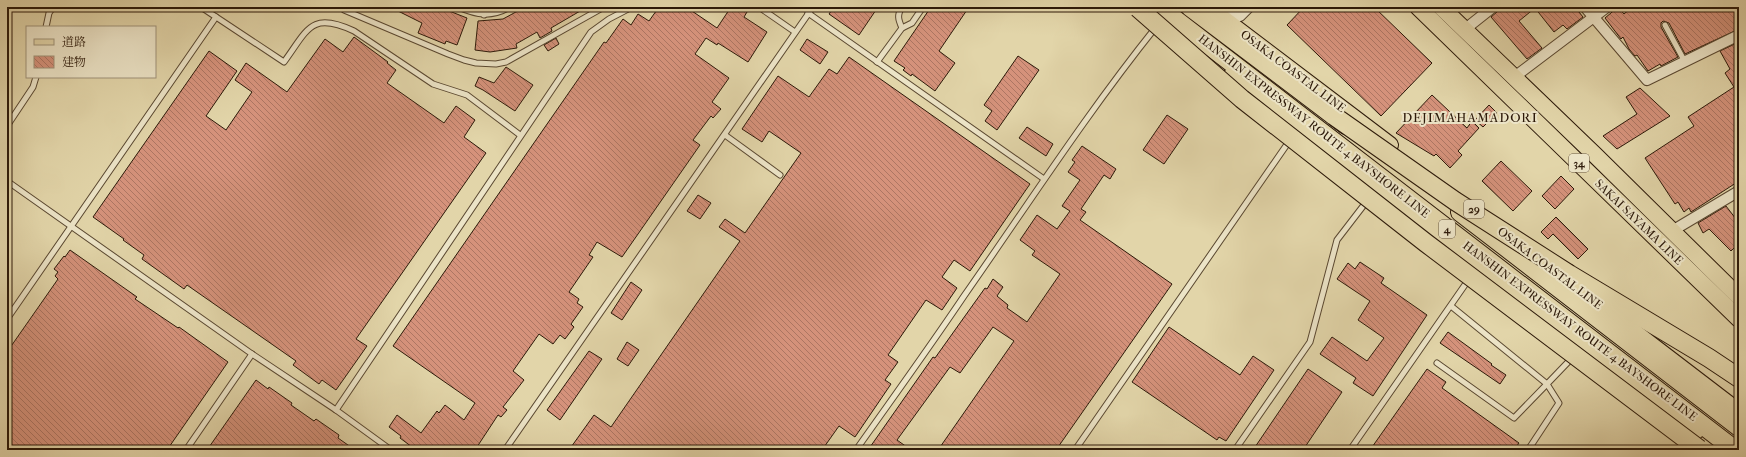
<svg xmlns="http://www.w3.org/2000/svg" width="1746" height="457" font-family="'IM FELL French Canon','Noto Serif JP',serif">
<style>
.building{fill:url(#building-back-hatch);stroke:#2c1909}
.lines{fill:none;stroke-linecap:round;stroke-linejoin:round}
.service-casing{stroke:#5a4831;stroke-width:7}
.minor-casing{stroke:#5a4831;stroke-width:12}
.primary-casing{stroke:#2c1909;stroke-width:18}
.motorway-casing{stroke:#2c1909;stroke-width:20}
.service{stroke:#ece4c7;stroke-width:5}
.minor{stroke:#ece4c7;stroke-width:10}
.primary{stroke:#e2d5a9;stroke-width:16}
.motorway{stroke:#e2d5a9;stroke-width:18}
.motorway-bridge-casing{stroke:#2c1909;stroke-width:20;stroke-linecap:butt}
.motorway-bridge{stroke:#e2d5a9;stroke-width:18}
.labels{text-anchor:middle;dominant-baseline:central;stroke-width:4;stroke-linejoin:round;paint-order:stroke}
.shield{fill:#ece4c7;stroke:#665642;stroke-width:1}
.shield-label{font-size:11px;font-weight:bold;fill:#2c1909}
.street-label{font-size:12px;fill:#2c1909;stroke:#ece4c7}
.neighbourhood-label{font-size:13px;letter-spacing:1px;fill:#2c1909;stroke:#ece4c7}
</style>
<defs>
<pattern id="building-back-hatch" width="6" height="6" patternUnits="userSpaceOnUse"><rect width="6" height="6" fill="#d5927b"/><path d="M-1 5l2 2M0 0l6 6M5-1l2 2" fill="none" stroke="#ad7663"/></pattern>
</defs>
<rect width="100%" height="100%" fill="#e2d5a9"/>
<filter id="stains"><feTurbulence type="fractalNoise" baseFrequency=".005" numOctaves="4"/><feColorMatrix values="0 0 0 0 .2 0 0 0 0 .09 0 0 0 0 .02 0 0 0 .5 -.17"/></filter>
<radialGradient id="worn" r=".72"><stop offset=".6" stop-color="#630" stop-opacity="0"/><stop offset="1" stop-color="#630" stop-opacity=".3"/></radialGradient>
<g class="building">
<polygon points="390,7 439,7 467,18 457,45 446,41 445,44 418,33 422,23"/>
<polygon points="525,7 587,7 551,28 552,31 540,38 537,32 516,44 517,48 490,52 475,50 478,21 503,19"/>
<polygon points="659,7 686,7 717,28 731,7 740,7 747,12 744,17 767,32 748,62 718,43 717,45 706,38 695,54 729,78 712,102 721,109 713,118 711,116 693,140 700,145 622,257 597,242 589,255 593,257 569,292 579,299 577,303 583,307 571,324 574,327 565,339 560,335 553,344 539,334 513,371 524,380 503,407 507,410 501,417 498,415 475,450 416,450 400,438 401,436 389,427 397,415 421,433 437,411 439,413 445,405 464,420 475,403 393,346 604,42 606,43 623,19 631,25 638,14 649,21"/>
<polygon points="834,7 878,7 859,35 829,14"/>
<polygon points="931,7 969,7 939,51 955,63 935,91 912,74 911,76 903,70 905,68 894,61"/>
<polygon points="1304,7 1374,7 1432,63 1381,116 1287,25"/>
<polygon points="1499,7 1575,7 1583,17 1567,29 1563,25 1554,32 1535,8 1519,21 1542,48 1527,59 1491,17 1497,12"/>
<polygon points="1618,7 1624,14 1632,7 1739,7 1739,29 1685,54 1669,23 1663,21 1661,23 1661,27 1678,57 1661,66 1660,64 1648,71 1637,55 1635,56 1629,49 1623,37 1621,39 1605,18"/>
<polygon points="354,37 388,62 387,63 396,70 387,83 444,123 456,106 475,120 464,137 486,153 356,339 367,346 336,390 322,380 319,384 293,365 296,361 187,285 184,289 142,259 144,255 123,240 124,239 93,217 209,51 237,71 206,116 226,130 252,92 235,80 246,63 287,92 325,39 343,52"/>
<polygon points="556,38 559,44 548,51 544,45"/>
<polygon points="807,39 828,52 820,64 800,50"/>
<polygon points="1739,42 1739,181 1691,212 1689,208 1684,212 1678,202 1675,204 1645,158 1694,126 1688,117 1734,87 1725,73 1730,69 1720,51"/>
<polygon points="1018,56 1039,70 997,130 985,121 992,111 984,105"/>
<polygon points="849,57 1030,184 970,271 954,260 942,277 957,288 942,310 926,300 888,355 898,362 885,380 891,384 855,437 839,426 822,450 569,450 594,415 611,427 740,241 719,227 725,219 745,233 801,153 769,131 762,142 742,129 778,76 809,97 829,69 837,74"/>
<polygon points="506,67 533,85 515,111 483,90 475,86 479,77 494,83"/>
<polygon points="1640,88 1670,116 1617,149 1603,136 1637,114 1626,97"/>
<polygon points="1432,95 1467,128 1472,121 1479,128 1458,151 1462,155 1450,168 1436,154 1434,156 1396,133"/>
<polygon points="1489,105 1497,113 1483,127 1475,120"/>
<polygon points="1167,115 1188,129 1164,164 1143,150"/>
<polygon points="1027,127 1053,144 1046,156 1019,138"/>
<polygon points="1082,146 1116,169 1110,179 1104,175 1081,209 1086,212 1080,220 1172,284 1056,450 938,450 1014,341 993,327 960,373 950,367 897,440 911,450 868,450 933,357 935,358 985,288 987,289 993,279 1003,287 997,296 1008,305 1007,308 1027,322 1060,274 1032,255 1035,251 1020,240 1037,215 1057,229 1070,211 1062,206 1080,180 1068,172 1075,162 1072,160"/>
<polygon points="1501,161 1532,191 1513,211 1482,181"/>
<polygon points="1561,176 1574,189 1555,209 1542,196"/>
<polygon points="698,195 711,203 700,219 687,211"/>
<polygon points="1726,206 1739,223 1739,243 1731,251 1709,229 1703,233 1698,223"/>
<polygon points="1556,217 1588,249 1578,259 1553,234 1548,239 1541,232"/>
<polygon points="70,250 137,297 135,299 178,328 179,327 228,362 167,450 7,450 7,352 58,279 55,276 58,272 54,269 64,256 65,257"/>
<polygon points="1360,262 1384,278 1381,283 1427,315 1373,396 1353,383 1356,378 1320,354 1332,337 1367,361 1384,338 1358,320 1370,301 1337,279 1348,263 1355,269"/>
<polygon points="631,282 642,290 622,320 611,313"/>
<polygon points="1169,327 1240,375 1253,356 1274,370 1226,441 1219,437 1217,440 1132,382"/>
<polygon points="1448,332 1492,364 1491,365 1506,375 1500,384 1440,343"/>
<polygon points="627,342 639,350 628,366 617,359"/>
<polygon points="589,351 602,359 560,420 547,410"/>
<polygon points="1308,369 1342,392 1303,450 1253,450"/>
<polygon points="1427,369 1446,382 1442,388 1519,443 1514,450 1370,450"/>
<polygon points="256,380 268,389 269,387 292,403 291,405 314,421 316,419 339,435 338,438 355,450 207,450"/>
</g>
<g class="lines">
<g class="service-casing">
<g id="service">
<path d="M201 7 284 62C308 29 311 11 354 31L433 84 467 95 520 135"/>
<polyline points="345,7 344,10 448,54 464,60 476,63 496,64 506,62 604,7"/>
<path d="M458 7C477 15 491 18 510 7"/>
<polyline points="759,7 795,32"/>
<polyline points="808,13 1044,179"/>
<polyline points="484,15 485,7"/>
<polyline points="1665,25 1685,62"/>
<polyline points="46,27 49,13 53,7"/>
<path d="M902 28C898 19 897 15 902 7"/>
<polyline points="877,62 902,28 912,23 923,7"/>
<polyline points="7,126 33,87 36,77"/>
<polyline points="725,135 780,175"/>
<polyline points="7,181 252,354 336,410 391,450"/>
<polyline points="7,319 216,17"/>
<polyline points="1437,363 1514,418 1547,384 1451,306"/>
<polyline points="336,410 591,32 609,19 632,7"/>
<polyline points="186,450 252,354"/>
<polyline points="505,450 813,7"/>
<path d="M856 450C892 399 929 348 964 296 1027 206 1087 113 1156 27"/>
<polyline points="1075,450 1290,140"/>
<polyline points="1235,450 1310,342 1337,240 1367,201"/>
<polyline points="1350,450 1469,279"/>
<polyline points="1528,450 1559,403 1547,384 1572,358"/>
</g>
</g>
<g class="minor-casing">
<g id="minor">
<polyline points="1223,7 1236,17 1240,16 1249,7"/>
<polyline points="1585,7 1647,80 1739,35"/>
<polyline points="1464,30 1493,7"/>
<polyline points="1513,78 1607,7"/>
<polyline points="1672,231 1739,191"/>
</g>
</g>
<g class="primary-casing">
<g id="primary">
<polyline points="1208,7 1390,145"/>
<polyline points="1418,7 1739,319"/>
<polyline points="1441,7 1595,155 1739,297"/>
<polyline points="1230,77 1582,347 1696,431"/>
<polyline points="1569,282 1739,412"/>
</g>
</g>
<g class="motorway-casing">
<g id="motorway">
<polyline points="1159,7 1735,450"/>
<polyline points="1190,7 1346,125"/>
<polyline points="1460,212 1739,427"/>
<polyline points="1569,274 1709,358 1739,378"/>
</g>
</g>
<use href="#service" class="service"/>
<use href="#minor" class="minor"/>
<use href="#primary" class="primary"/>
<use href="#motorway" class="motorway"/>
<g class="motorway-bridge-casing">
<g id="motorway-bridge">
<polyline points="1138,8 1242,99 1426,243 1699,449"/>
<polyline points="1334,116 1455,201 1569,274"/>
</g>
</g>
<use href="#motorway-bridge" class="motorway-bridge"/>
</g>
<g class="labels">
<g class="shield">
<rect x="1569" y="154" width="20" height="18" rx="3"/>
<rect x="1464" y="200" width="20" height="18" rx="3"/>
<rect x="1439" y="220" width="16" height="18" rx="3"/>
</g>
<g class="shield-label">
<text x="1579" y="163">34</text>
<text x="1474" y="209">29</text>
<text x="1447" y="229">4</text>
</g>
<g class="street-label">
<text transform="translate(1293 71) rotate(37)">OSAKA COASTAL LINE</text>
<text transform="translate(1314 126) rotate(38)">HANSHIN EXPRESSWAY ROUTE 4 BAYSHORE LINE</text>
<text transform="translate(1639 222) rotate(44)">SAKAI SAYAMA LINE</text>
<text transform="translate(1550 268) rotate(37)">OSAKA COASTAL LINE</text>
<text transform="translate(1580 331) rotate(37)">HANSHIN EXPRESSWAY ROUTE 4 BAYSHORE LINE</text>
</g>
<g class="neighbourhood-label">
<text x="1470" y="117">DEJIMAHAMADORI</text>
</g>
</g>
<rect width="1746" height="457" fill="none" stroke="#e2d5a9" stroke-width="24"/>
<rect x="8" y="8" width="1730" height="441" fill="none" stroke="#2c1909" stroke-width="2"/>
<rect x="12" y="12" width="1722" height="433" fill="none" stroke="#2c1909"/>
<rect x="26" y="26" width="130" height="52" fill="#ece4c7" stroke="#9f937b"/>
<rect x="34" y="39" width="20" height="6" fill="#e2d5a9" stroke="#9f937b"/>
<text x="62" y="46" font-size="12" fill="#2c1909">道路</text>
<rect x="34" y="56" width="20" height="12" fill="url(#building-back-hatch)" stroke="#9f937b"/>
<text x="62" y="66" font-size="12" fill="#2c1909">建物</text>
<rect width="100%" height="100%" filter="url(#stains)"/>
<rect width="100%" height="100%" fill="url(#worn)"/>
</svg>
